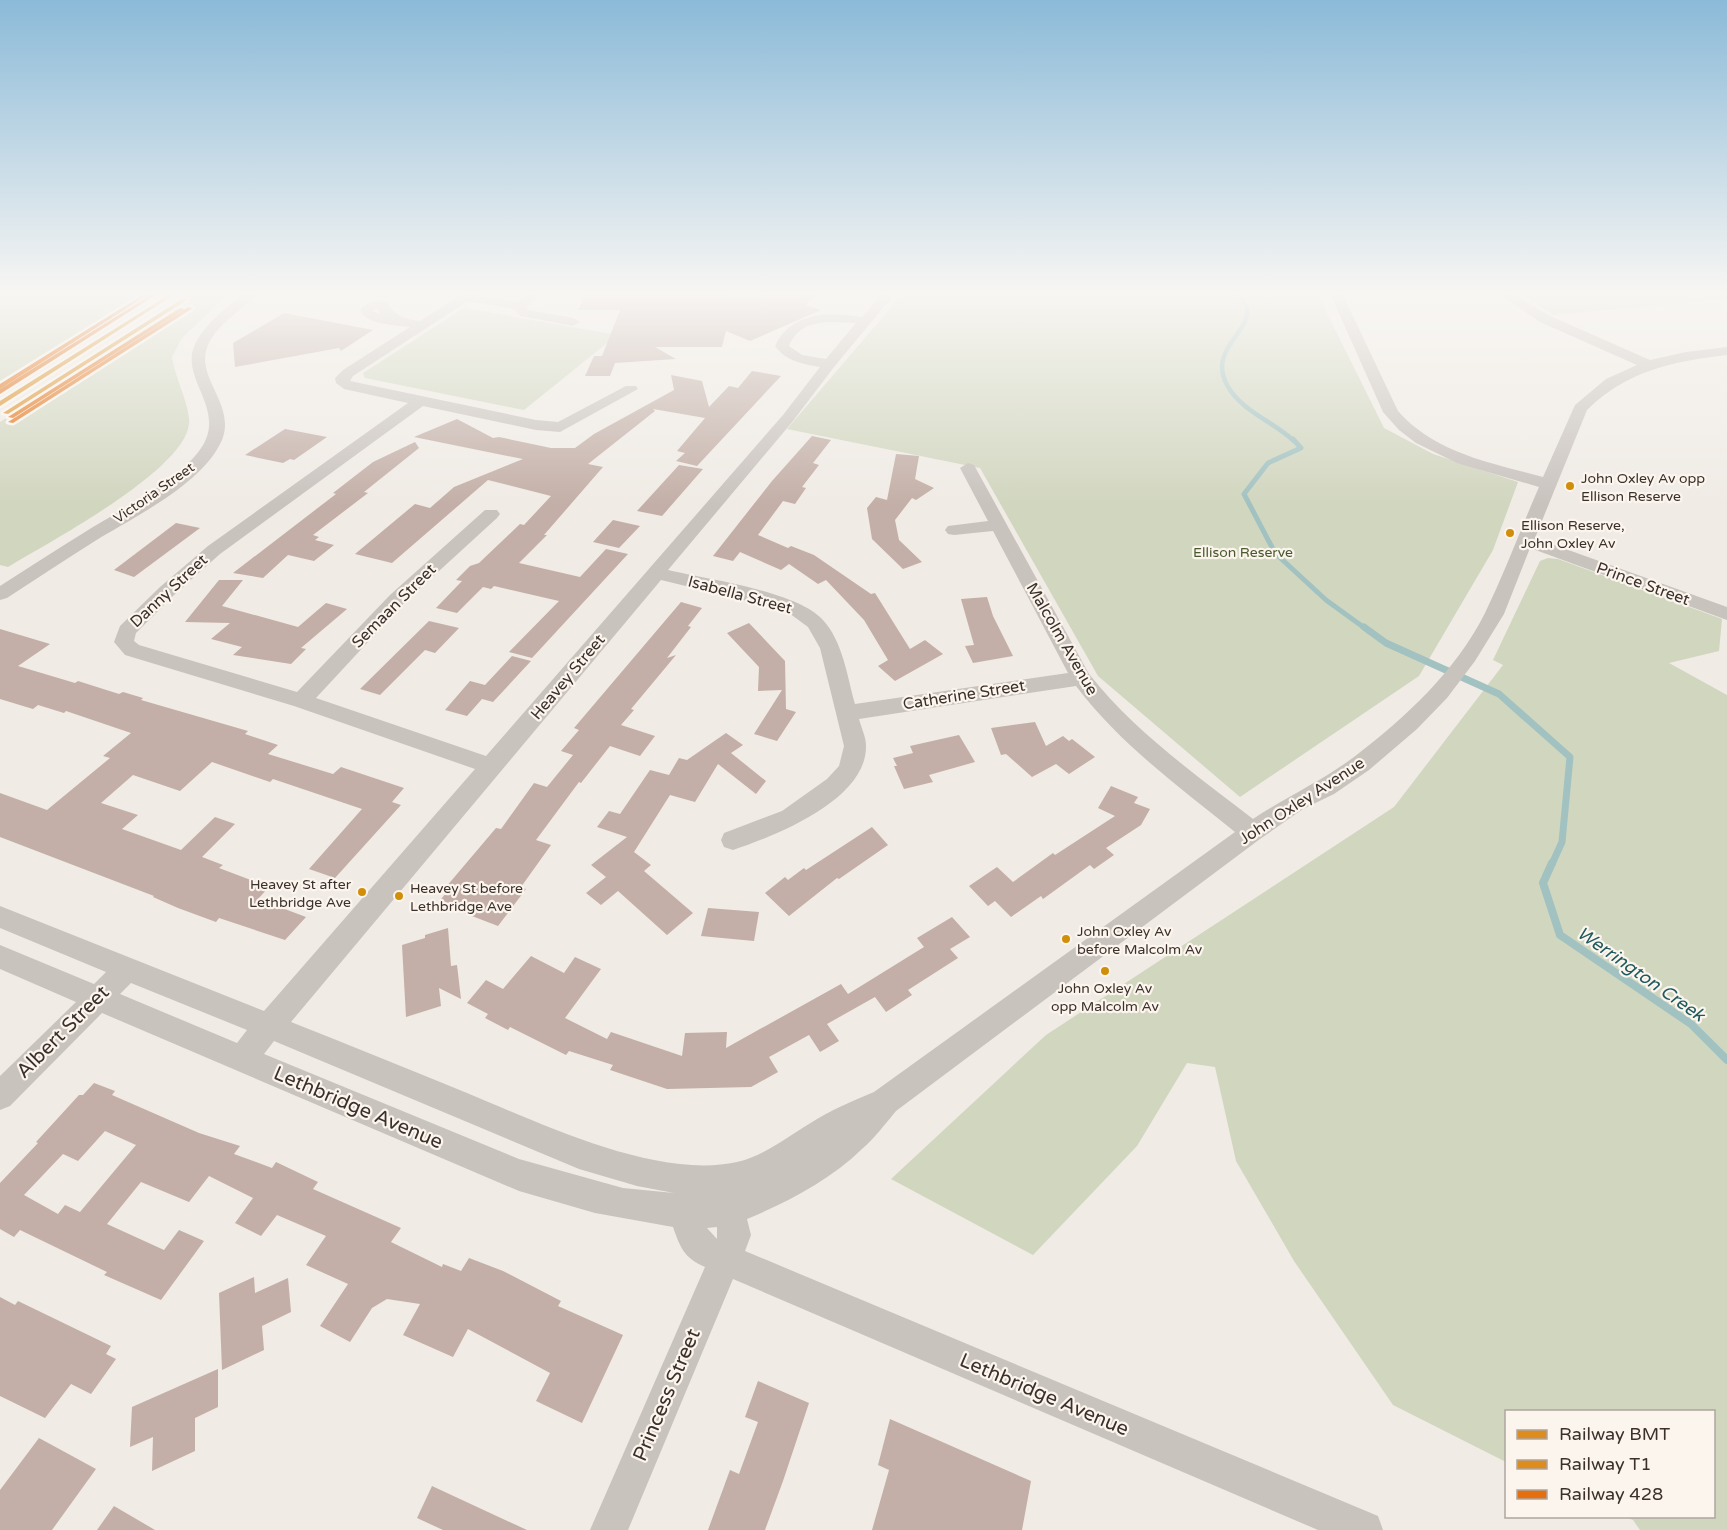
<svg xmlns="http://www.w3.org/2000/svg" width="1727" height="1530" font-family="'Varela Round',sans-serif">
<style>
.green{fill:#d1d6bf}
.lines{fill:none;stroke-linecap:round;stroke-linejoin:round}
.stream-far3{stroke:#a1c2c1;stroke-width:4.5}
.stream-far2{stroke:#a1c2c1;stroke-width:5}
.stream-far1{stroke:#a1c2c1;stroke-width:7}
.stream{stroke:#a1c2c1;stroke-width:8}
.building{fill:#c3afa7;fill-rule:evenodd}
.minor{fill:#c9c3be;fill-rule:evenodd}
.rail-1-casing{stroke:#fbf5ee;stroke-width:5}
.rail-2-casing{stroke:#fbf5ee;stroke-width:5}
.rail-3-casing{stroke:#fbf5ee;stroke-width:5}
.rail-4-casing{stroke:#fbf5ee;stroke-width:5}
.rail-5-casing{stroke:#fbf5ee;stroke-width:5}
.rail-6-casing{stroke:#fbf5ee;stroke-width:5}
.rail-1{fill:#dc8d1e;fill-rule:evenodd}
.rail-2{fill:#dc8d1e;fill-rule:evenodd}
.rail-3{fill:#e56e0f;fill-rule:evenodd}
.rail-4{fill:#e56e0f;fill-rule:evenodd}
.rail-5{fill:#e56e0f;fill-rule:evenodd}
.rail-6{fill:#e56e0f;fill-rule:evenodd}
.bus-dot{fill:#d18e09;stroke:#fbf5ee;stroke-width:2}
.labels{text-anchor:middle;dominant-baseline:central;stroke-width:4.5;stroke-linejoin:round;paint-order:stroke}
.bus-label{font-size:14px;fill:#3b302b;stroke:#fbf5ee;text-anchor:start}
.far-street-label{font-size:14px;fill:#3b302b;stroke:#fbf5ee}
.far-park-label{font-size:14px;fill:#4a5a2e;stroke:#fbf5ee}
.street-label{font-size:16px;fill:#3b302b;stroke:#fbf5ee}
.water-label{font-size:18px;font-style:italic;fill:#1f5a5e;stroke:#fbf5ee}
.near-street-label{font-size:20px;fill:#3b302b;stroke:#fbf5ee}
</style>
<rect width="100%" height="100%" fill="#f0ebe5"/>
<g class="green">
<polygon points="0,291 146,291 0,382"/>
<path d="M201 291H231L182 338 172 357C174 375 191 408 189 424 184 471 49 542 8 567L0 565V422L165 317Z"/>
<polygon points="905,291 1316,291 1384,428 1433,454 1518,482 1493,550 1419,676 1240,797 1098,676 980,468 787,429"/>
<polygon points="1516,291 1727,291 1727,299 1553,315"/>
<polygon points="464,308 617,335 524,410 365,378 363,373"/>
<polygon points="1548,558 1558,559 1722,619 1719,651 1669,663 1727,695 1727,1530 1640,1530 1633,1520 1625,1517 1714,1516 1714,1412 1506,1412 1506,1462 1393,1405 1294,1261 1236,1161 1215,1067 1187,1063 1137,1146 1033,1255 891,1179 1046,1035 1394,807 1503,665 1493,660 1540,561"/>
</g>
<g class="lines">
<path class="stream-far3" d="M1233 291C1238 296 1246 301 1247 309 1250 333 1208 350 1227 385 1241 411 1274 422 1294 441"/>
<polyline class="stream-far2" points="1293,439 1301,448 1268,463 1244,494 1275,553 1326,600 1366,629"/>
<polyline class="stream-far1" points="1364,627 1386,643 1499,694 1570,757 1562,842 1552,864"/>
<polyline class="stream" points="1552,863 1543,883 1560,935 1691,1024 1727,1060"/>
</g>
<g class="building">
<polygon points="587,291 695,291 692,294 727,294 726,298 757,298 765,291 819,291 806,305 821,310 750,341 726,331 722,347 655,347 676,359 615,363 610,376 585,376 594,356 602,356 620,310 578,310"/>
<polygon points="284,313 373,330 341,351 339,348 235,367 233,343"/>
<polygon points="752,371 781,376 697,466 676,461 685,453 677,451 705,418 653,409 655,411 588,464 603,467 544,535 547,535 519,563 580,577 606,549 628,554 532,658 509,652 559,601 494,586 491,589 483,587 457,613 436,608 462,581 456,580 470,566 479,563 520,524 524,525 551,496 488,480 392,563 355,554 415,504 430,508 454,487 523,459 414,437 457,419 493,438 499,437 551,448 575,448 594,434 674,390 671,375 702,381 709,407 729,386 738,388"/>
<polygon points="285,429 327,437 294,460 290,459 283,463 245,455"/>
<polygon points="812,436 831,440 813,463 819,465 802,487 806,488 795,504 783,501 758,535 788,548 791,546 814,555 871,594 875,593 910,649 925,640 943,654 895,681 878,666 888,660 864,620 826,580 818,584 789,564 781,570 740,552 733,561 713,556 772,481"/>
<polygon points="415,442 419,448 364,492 368,493 313,535 319,537 315,540 334,545 314,561 288,555 263,578 233,573 336,494 333,493 373,462"/>
<polygon points="896,454 919,456 915,479 934,488 916,500 912,498 895,520 899,540 922,562 903,569 872,539 867,508 876,497 887,500"/>
<polygon points="679,465 703,469 662,516 637,511"/>
<polygon points="613,520 640,526 619,548 593,542"/>
<polygon points="176,523 200,528 134,577 114,570"/>
<polygon points="219,580 243,580 222,606 298,627 326,603 347,609 301,648 306,649 291,664 233,655 242,647 211,639 230,623 185,622"/>
<polygon points="987,597 993,616 1013,656 973,663 965,646 974,645 961,599"/>
<polygon points="681,602 702,608 688,626 691,627 667,658 676,655 631,709 634,710 621,725 655,736 640,756 610,746 581,783 579,782 536,840 551,845 521,887 526,889 498,926 438,903 450,888 446,887 496,828 501,829 534,783 547,787 573,755 561,751 579,730 574,728"/>
<polygon points="429,621 459,628 435,653 425,650 380,695 360,689"/>
<polygon points="749,623 785,661 786,709 796,712 777,741 754,734 782,690 758,691 759,667 727,633"/>
<polygon points="0,629 50,644 18,666 75,683 78,681 119,694 123,692 143,698 141,700 248,731 245,734 278,745 268,754 333,774 341,767 404,788 392,802 401,805 335,878 309,869 362,809 273,779 270,782 212,762 180,791 133,775 101,803 138,815 122,829 181,850 215,817 235,824 202,857 223,865 219,868 269,887 258,899 306,917 285,940 219,918 216,922 178,908 153,897 154,896 0,837 0,793 47,810 110,758 103,756 131,733 66,711 64,713 38,705 33,709 0,699"/>
<polygon points="512,656 531,661 493,702 482,699 467,716 445,710 470,681 485,685"/>
<polygon points="1035,722 1046,746 1063,736 1069,741 1072,739 1095,757 1069,774 1056,764 1032,777 1006,754 1001,755 991,728"/>
<polygon points="726,733 743,745 731,753 766,781 756,794 718,764 695,802 670,795 634,852 651,865 644,871 693,913 667,935 618,891 601,905 586,893 606,877 591,865 627,837 597,827 609,811 620,814 650,770 669,775 679,758 687,760"/>
<polygon points="959,735 975,762 929,775 933,782 904,789 894,766 897,766 893,758 913,753 910,746"/>
<polygon points="1111,786 1138,797 1134,803 1150,809 1141,825 1106,848 1114,855 1094,869 1090,865 1043,899 1041,896 1011,917 995,901 988,906 969,886 997,867 1013,882 1053,853 1055,855 1115,816 1098,808"/>
<polygon points="872,827 888,845 839,879 837,878 789,916 765,893 785,877 788,880 804,868 806,870"/>
<polygon points="708,908 759,912 754,941 701,936"/>
<polygon points="952,917 970,937 950,949 958,958 908,990 912,995 886,1012 875,997 827,1024 839,1041 820,1052 809,1035 769,1057 778,1072 751,1087 667,1089 610,1070 613,1065 569,1051 566,1055 510,1027 508,1030 485,1018 488,1014 467,1003 486,980 503,989 531,956 564,973 575,957 601,969 565,1018 607,1039 611,1032 682,1056 685,1033 727,1032 726,1048 841,984 848,994 924,947 917,938"/>
<polygon points="448,928 451,966 457,965 461,999 439,988 441,1006 406,1017 402,945 425,938 425,935"/>
<path d="M94 1083 115 1091 112 1095 199 1133 240 1146 234 1154 272 1168 276 1162 318 1182 313 1189 401 1228 391 1242 442 1267 443 1264 461 1271 469 1258 503 1271 561 1301 558 1306 623 1335 582 1423 536 1401 550 1373 468 1329 453 1357 403 1335 420 1304 387 1299 372 1308 350 1342 320 1326 348 1284 306 1265 326 1236 277 1215 261 1236 235 1223 253 1198 209 1176 189 1202 141 1182 107 1224 164 1250 179 1230 204 1241 161 1300 104 1275 107 1272 20 1230 14 1237 0 1229V1183L38 1143 36 1142 79 1095H83ZM105 1131 136 1145 80 1212 65 1205 58 1214 24 1195 63 1154 78 1161Z"/>
<polygon points="254,1277 255,1293 288,1278 291,1312 262,1326 264,1350 222,1370 219,1293"/>
<polygon points="0,1297 15,1305 18,1301 111,1346 106,1354 116,1359 91,1394 71,1384 45,1418 0,1396"/>
<polygon points="218,1369 218,1407 195,1418 195,1451 152,1471 153,1437 130,1447 132,1407"/>
<polygon points="758,1381 809,1403 783,1481 765,1530 708,1530 730,1470 739,1474 758,1422 745,1417"/>
<polygon points="890,1419 1031,1481 1022,1530 872,1530 889,1470 878,1465"/>
<polygon points="39,1438 96,1469 52,1530 0,1530 0,1490"/>
<polygon points="432,1486 527,1530 443,1530 417,1518"/>
<polygon points="114,1506 155,1530 97,1530"/>
</g>
<g class="lines">
<g class="minor">
<path d="M246 291H259C244 310 215 324 207 348 196 378 236 405 222 440 203 484 134 517 95 541 65 560 36 579 7 598L0 600V586C28 568 56 550 85 532 117 512 192 474 206 439 220 405 182 377 194 347 203 324 228 307 246 291Z"/>
<path d="M467 291H481L477 295 517 302 530 293H538L540 296 526 307 529 310 573 318 580 322 573 326 520 316 515 309 468 301 353 376 350 381 536 420 558 422 626 386H636L638 389 560 432 536 430 423 406 220 554 174 595 136 633 134 641 139 645 297 692 390 595 485 510H497L500 514 497 518 404 603 316 698 486 756 783 415 820 367C802 364 786 361 775 346 791 312 829 311 862 317L885 291H897L834 367 793 421 668 570C706 579 796 591 822 619 843 641 847 676 855 704L1068 673 993 531 954 535 948 534 945 530 948 526 988 521 960 468 968 463 974 465 1089 674C1135 732 1195 774 1253 819 1286 797 1322 781 1354 757 1405 718 1456 671 1485 613 1505 572 1521 528 1539 487L1457 463 1416 443 1399 430 1383 412 1329 291H1341L1398 411C1435 453 1491 463 1543 477L1575 405 1606 379 1637 365 1540 322 1495 291H1509L1550 316 1650 360 1686 352 1727 347V355C1674 361 1626 371 1587 410L1535 538 1727 607V620L1530 548 1504 614 1475 661 1447 698 1417 729 1369 770 1334 794 1303 809 1260 839 896 1111C885 1124 875 1138 862 1149 830 1180 788 1202 747 1219L751 1235 745 1251 1378 1516 1383 1530H1318L733 1279 628 1530H590L705 1267C684 1258 680 1247 673 1227L595 1213 519 1191 102 1013 10 1106 0 1110V1076L76 1002 0 969V945L94 984 106 972 0 928V906L264 1011 475 769 294 706 125 655 114 642 120 626 160 587 208 546 408 403 344 389 336 383 335 378 343 370 410 327C395 325 366 325 360 310 367 301 376 300 387 302 396 317 403 318 420 321ZM375 309H378L380 314 373 311ZM830 322 856 323 826 359 802 355 789 346C797 327 811 323 830 322ZM661 580 768 606 789 613 808 627 820 648 844 746 839 766 827 779 782 811 724 833 721 840 724 847 733 850C775 836 867 800 866 746 866 737 861 727 859 719L1076 686C1120 744 1178 786 1235 832L874 1092C852 1101 829 1111 809 1124 786 1138 763 1156 737 1162 657 1180 540 1123 467 1093 408 1069 350 1045 291 1022ZM131 983 247 1030 237 1043 120 994ZM274 1041 579 1169 637 1186 674 1193 623 1188 519 1159 264 1054ZM717 1227V1239L707 1228Z"/>
</g>
<g class="rail-1-casing">
<polygon id="rail-1" points="175,291 180,291 0,406 0,401"/>
</g>
<g class="rail-2-casing">
<polygon id="rail-2" points="182,299 187,300 8,414 3,413"/>
</g>
<g class="rail-3-casing">
<polygon id="rail-3" points="157,291 162,291 0,394 0,389"/>
</g>
<g class="rail-4-casing">
<polygon id="rail-4" points="188,307 193,308 13,423 8,422"/>
</g>
<g class="rail-5-casing">
<polygon id="rail-5" points="149,291 154,291 0,389 0,384"/>
</g>
<g class="rail-6-casing">
<polygon id="rail-6" points="180,308 185,309 13,418 8,417"/>
</g>
<use href="#rail-1" class="rail-1"/>
<use href="#rail-2" class="rail-2"/>
<use href="#rail-3" class="rail-3"/>
<use href="#rail-4" class="rail-4"/>
<use href="#rail-5" class="rail-5"/>
<use href="#rail-6" class="rail-6"/>
</g>
<linearGradient id="sky" x2="0" y2="1"><stop stop-color="#8bbad8"/><stop offset="0.58" stop-color="#f8f6f3"/><stop offset="1" stop-color="#f8f6f3" stop-opacity="0"/></linearGradient>
<rect width="1727" height="505" fill="url(#sky)"/>
<g class="bus-dot">
<circle cx="1570" cy="486" r="5"/>
<circle cx="1510" cy="533" r="5"/>
<circle cx="362" cy="892" r="5"/>
<circle cx="399" cy="896" r="5"/>
<circle cx="1066" cy="939" r="5"/>
<circle cx="1105" cy="971" r="5"/>
</g>
<g class="labels">
<g class="bus-label">
<text x="1581" y="478">John Oxley Av opp<tspan x="1581" dy="18">Ellison Reserve</tspan></text>
<text x="1521" y="525">Ellison Reserve,<tspan x="1521" dy="18">John Oxley Av</tspan></text>
<text x="351" y="884" text-anchor="end">Heavey St after<tspan x="351" dy="18">Lethbridge Ave</tspan></text>
<text x="410" y="888">Heavey St before<tspan x="410" dy="18">Lethbridge Ave</tspan></text>
<text x="1077" y="931">John Oxley Av<tspan x="1077" dy="18">before Malcolm Av</tspan></text>
<text x="1105" y="988" text-anchor="middle">John Oxley Av<tspan x="1105" dy="18">opp Malcolm Av</tspan></text>
</g>
<g class="far-street-label">
<text transform="translate(154 493) rotate(-35)">Victoria Street</text>
</g>
<g class="far-park-label">
<text x="1243" y="552">Ellison Reserve</text>
</g>
<g class="street-label">
<text transform="translate(1643 584) rotate(20)">Prince Street</text>
<text transform="translate(169 591) rotate(-43)">Danny Street</text>
<text transform="translate(740 595) rotate(15)">Isabella Street</text>
<text transform="translate(394 606) rotate(-45)">Semaan Street</text>
<text transform="translate(1062 639) rotate(60)">Malcolm Avenue</text>
<text transform="translate(568 677) rotate(-50)">Heavey Street</text>
<text transform="translate(964 695) rotate(-9)">Catherine Street</text>
<text transform="translate(1302 801) rotate(-33)">John Oxley Avenue</text>
</g>
<g class="water-label">
<text transform="translate(1641 974) rotate(35)">Werrington Creek</text>
</g>
<g class="near-street-label">
<text transform="translate(63 1032) rotate(-45)">Albert Street</text>
<text transform="translate(358 1108) rotate(23)">Lethbridge Avenue</text>
<text transform="translate(667 1395) rotate(-67)">Princess Street</text>
<text transform="translate(1044 1395) rotate(23)">Lethbridge Avenue</text>
</g>
</g>
<rect x="1505" y="1410" width="210" height="108" fill="#fbf5ee" stroke="#aea6a0" stroke-width="1.5"/>
<rect x="1517" y="1430" width="30" height="9" fill="#dc8d1e" stroke="#aea6a0" stroke-width="1.5"/>
<text x="1559" y="1440" font-size="18" fill="#3b302b">Railway BMT</text>
<rect x="1517" y="1460" width="30" height="9" fill="#dc8d1e" stroke="#aea6a0" stroke-width="1.5"/>
<text x="1559" y="1470" font-size="18" fill="#3b302b">Railway T1</text>
<rect x="1517" y="1490" width="30" height="9" fill="#e56e0f" stroke="#aea6a0" stroke-width="1.5"/>
<text x="1559" y="1500" font-size="18" fill="#3b302b">Railway 428</text>
</svg>
